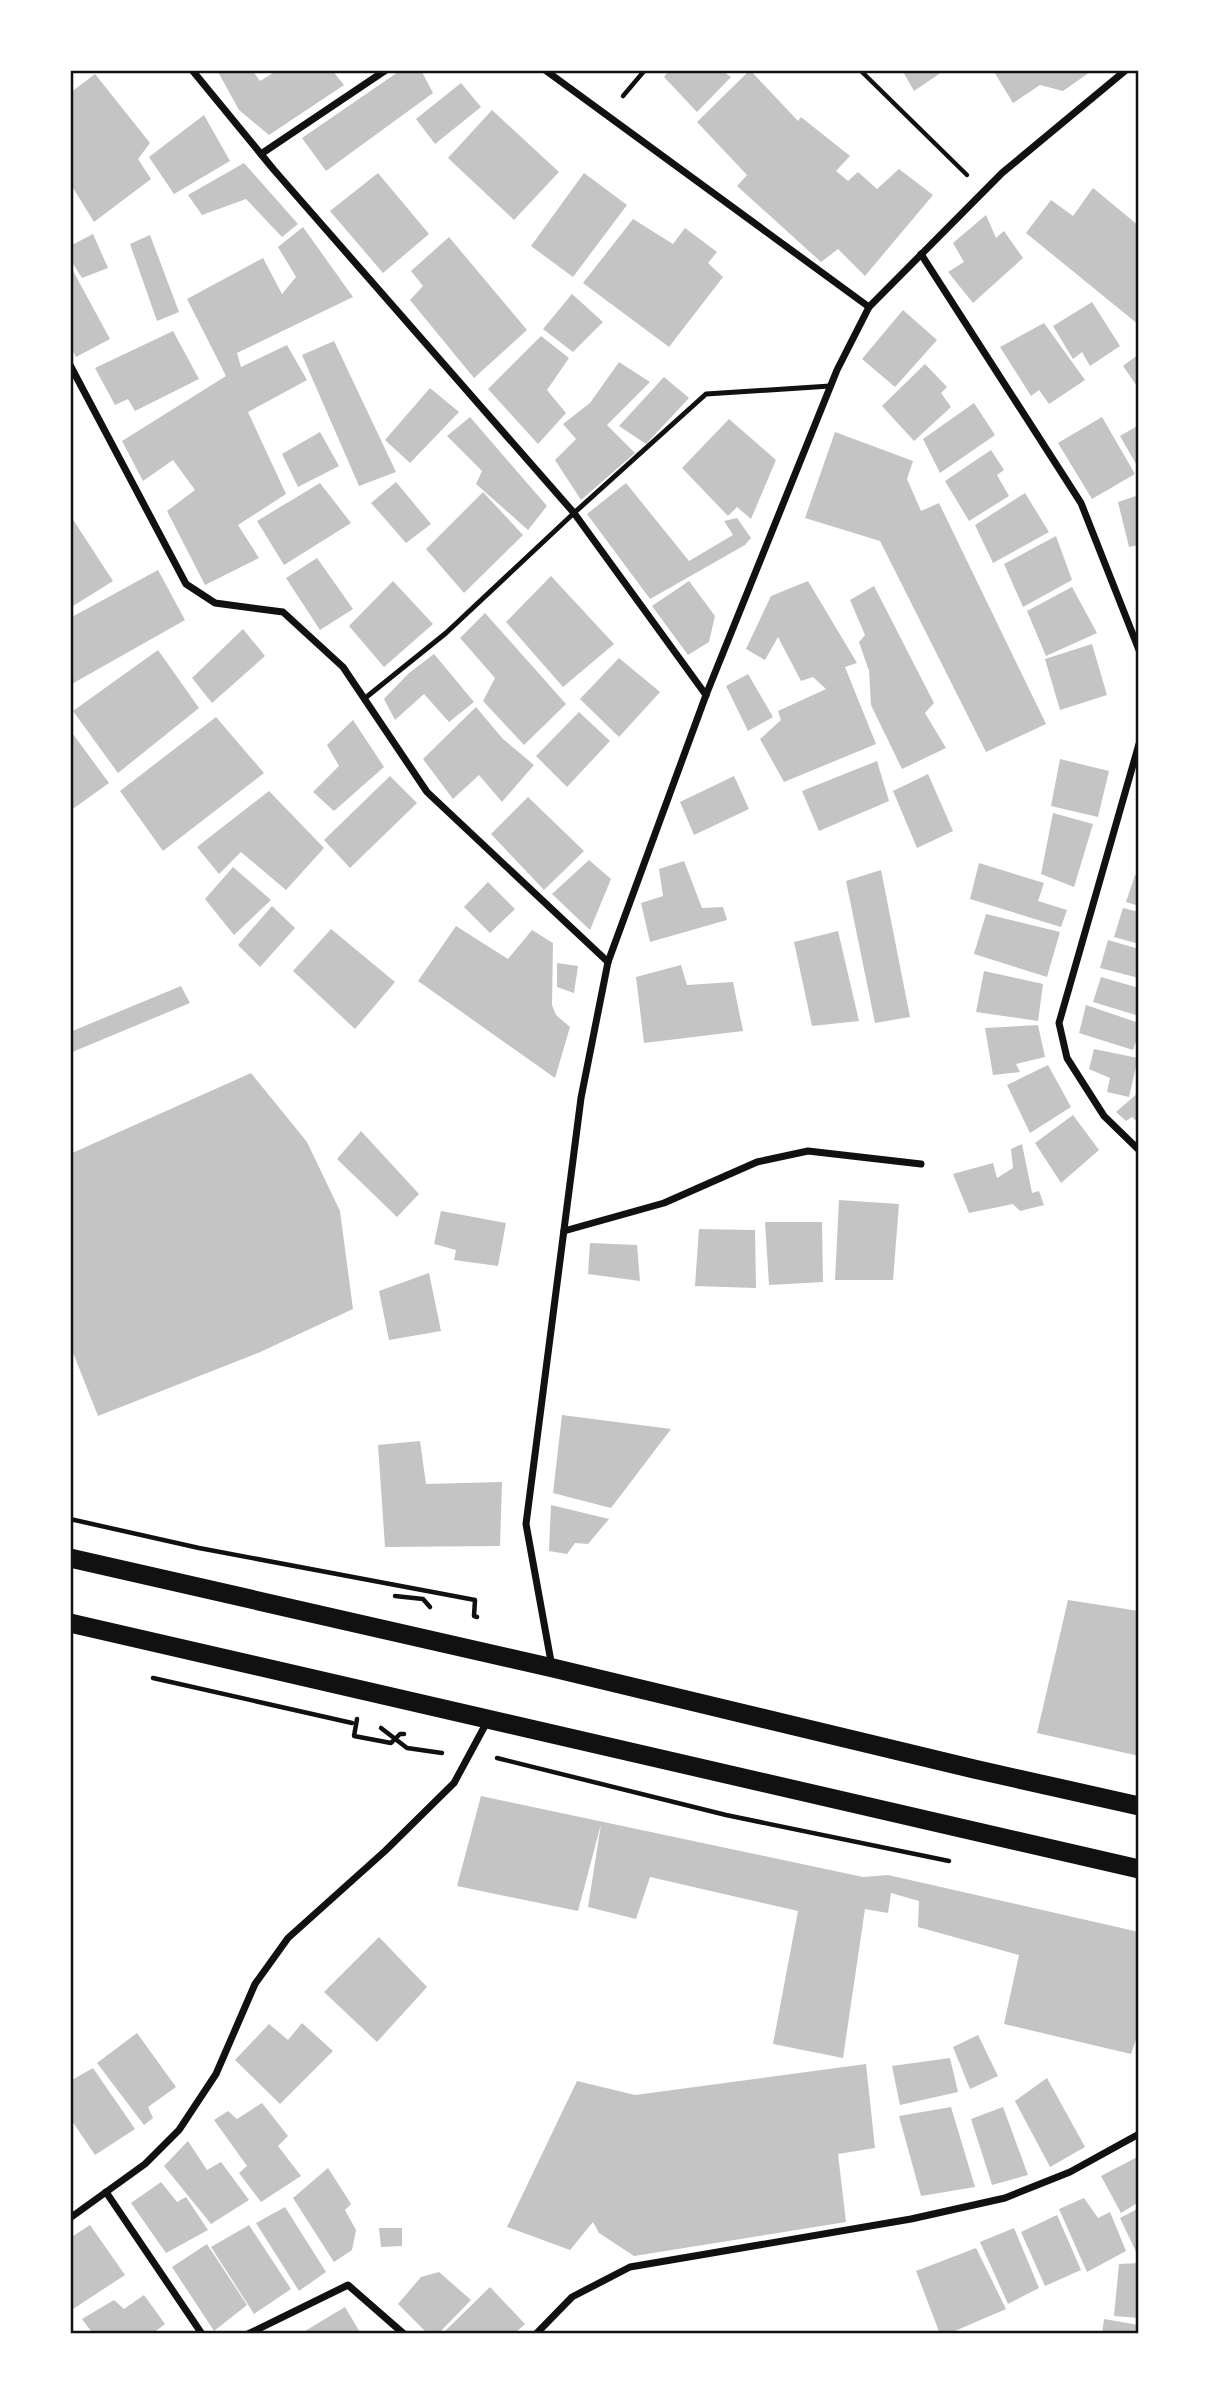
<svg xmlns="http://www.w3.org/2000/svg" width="1209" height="2404" font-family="'Exo 2',sans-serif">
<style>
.building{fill:#c4c4c4}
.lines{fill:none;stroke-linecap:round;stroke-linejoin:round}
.path{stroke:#111;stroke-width:4.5}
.service{stroke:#111;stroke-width:5}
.minor{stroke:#111;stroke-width:7}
.trunk{stroke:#111;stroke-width:19}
.neatline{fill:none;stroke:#111;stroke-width:2.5}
</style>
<rect width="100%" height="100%" fill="#fff"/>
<g class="building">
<polygon points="217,70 252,70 260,81 278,70 332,70 344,85 269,135 239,110"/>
<polygon points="401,70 421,70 433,93 326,171 302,138"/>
<polygon points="669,70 726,70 724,72 731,77 697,112 664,77"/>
<polygon points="750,70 798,121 801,117 850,156 836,171 848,181 858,172 877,189 899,169 933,195 865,276 838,249 821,262 737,186 747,175 697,122"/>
<polygon points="902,70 945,70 914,91"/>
<polygon points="993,70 1093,70 1063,91 1040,85 1013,103"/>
<polygon points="95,74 150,143 138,159 151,179 94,222 70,183 70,93"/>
<polygon points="461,83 481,107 435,144 416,119"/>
<polygon points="492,110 559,172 514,220 448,158"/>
<polygon points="204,115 230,161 174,194 149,157"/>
<polygon points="244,163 298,224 282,237 246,199 202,215 188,195"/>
<polygon points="378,173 429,234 383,273 330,211"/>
<polygon points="584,173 627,205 573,277 531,246"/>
<polygon points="1093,188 1139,226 1139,325 1026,233 1051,200 1073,216"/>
<polygon points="986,215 996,238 1004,231 1023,258 973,303 948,272 964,262 953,243"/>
<polygon points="633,219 673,244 685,228 717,252 708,263 723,277 669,347 583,283"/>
<polygon points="303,227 353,297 237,353 241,367 287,345 307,380 248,412 286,494 238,525 259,558 205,585 167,511 195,490 173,460 143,481 122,441 226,376 187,299 263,258 282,294 296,277 278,247"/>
<polygon points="93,234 108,268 82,278 70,259 70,246"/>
<polygon points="150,235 179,312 157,321 130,244"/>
<polygon points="449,237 527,330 474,378 410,300 423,286 411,271"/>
<polygon points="72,269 110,339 76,357 70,346 70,270"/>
<polygon points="572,294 603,322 573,352 543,329"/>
<polygon points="1092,302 1120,346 1090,366 1082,352 1073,359 1053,326"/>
<polygon points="903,310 937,340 895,387 862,359"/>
<polygon points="1044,323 1085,380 1049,404 1039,390 1031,396 1000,347"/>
<polygon points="173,331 199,379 135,411 128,399 115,405 95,368"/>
<polygon points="541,336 569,358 547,390 566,413 538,444 488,389"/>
<polygon points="334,341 396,472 359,486 302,355"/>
<polygon points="1139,354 1139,389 1123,366"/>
<polygon points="619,362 650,382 607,425 635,453 581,500 555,460 576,439 563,424 590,403"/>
<polygon points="925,364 947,387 941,393 951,407 914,441 882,406"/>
<polygon points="664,377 689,398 646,444 619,426"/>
<polygon points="430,388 459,412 410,463 385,440"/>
<polygon points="974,403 995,435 940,473 923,439"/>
<polygon points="470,417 547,506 528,530 476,484 482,471 447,436"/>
<polygon points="1102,417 1135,474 1092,499 1058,443"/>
<polygon points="729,419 776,460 751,519 737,507 728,516 682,468"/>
<polygon points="1139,425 1139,469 1120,436"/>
<polygon points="320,432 339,466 298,487 282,454"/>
<polygon points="835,432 913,461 907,479 921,511 939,503 1046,724 986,752 880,541 805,518"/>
<polygon points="991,450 1004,470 997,475 1009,496 969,521 945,481"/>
<polygon points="396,482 431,524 406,543 371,503"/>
<polygon points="320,483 351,523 284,565 257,521"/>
<polygon points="626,483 689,561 733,535 724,521 737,518 751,538 745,545 650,599 587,514"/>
<polygon points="483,492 523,535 464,593 426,549"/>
<polygon points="1025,493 1049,532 993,563 975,525"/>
<polygon points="1139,495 1139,545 1129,547 1118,502"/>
<polygon points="70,515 113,581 70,608"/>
<polygon points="1056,536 1072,580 1023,607 1004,564"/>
<polygon points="317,558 353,609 320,630 286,578"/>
<polygon points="158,570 185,620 70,685 70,618"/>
<polygon points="551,576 614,644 563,687 506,622"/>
<polygon points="393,581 433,624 384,667 349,626"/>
<polygon points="689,581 715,616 709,642 688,655 652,606"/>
<polygon points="808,581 857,663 845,667 876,744 784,782 760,739 781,720 778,711 826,689 813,677 801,681 778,637 765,660 746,649 771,596"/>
<polygon points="874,586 934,703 925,713 946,748 902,769 871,705 869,671 859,642 865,635 850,600"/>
<polygon points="1072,587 1097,633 1046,656 1027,611"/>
<polygon points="485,613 566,704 524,745 483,701 495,678 460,638"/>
<polygon points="243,629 265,656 212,703 192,678"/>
<polygon points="1092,644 1107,695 1060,710 1045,659"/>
<polygon points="158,650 199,708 118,773 73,711"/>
<polygon points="434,654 474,702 449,722 424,694 395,720 384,699 409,673"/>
<polygon points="619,658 660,692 619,737 580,699"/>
<polygon points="748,674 773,717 748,731 726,686"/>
<polygon points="476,707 503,739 534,765 502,802 479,775 453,799 423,759"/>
<polygon points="579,712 610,741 567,787 536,756"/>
<polygon points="216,717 264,773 163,851 120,791"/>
<polygon points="353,720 384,767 334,811 313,792 339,766 327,745"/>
<polygon points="70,730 109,783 70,811"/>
<polygon points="1060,759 1109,771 1098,817 1051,806"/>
<polygon points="877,761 889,801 819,831 802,791"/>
<polygon points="928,774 953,831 917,848 893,791"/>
<polygon points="390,776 417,803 350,868 324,840"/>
<polygon points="734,776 749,809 694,835 680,802"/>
<polygon points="269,791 324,848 286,890 241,852 219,874 197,847"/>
<polygon points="528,797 584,851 544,890 491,834"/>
<polygon points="1053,813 1093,824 1074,887 1041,874"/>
<polygon points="589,860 611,879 590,930 552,894"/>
<polygon points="684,861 702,908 723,907 727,920 650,942 641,903 663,896 659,869"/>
<polygon points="979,863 1044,883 1038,901 1067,910 1061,927 970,899"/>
<polygon points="233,867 271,900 234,935 205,899"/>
<polygon points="881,870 910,1017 875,1023 846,881"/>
<polygon points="1135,875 1139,877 1139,906 1126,902"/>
<polygon points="488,882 515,909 490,933 464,907"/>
<polygon points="272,906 295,928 260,967 238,945"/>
<polygon points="1123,908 1139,912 1139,944 1114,937"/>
<polygon points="986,914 1060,932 1047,977 974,954"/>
<polygon points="456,926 508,959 532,930 553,943 552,1005 556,1015 570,1027 555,1078 418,981"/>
<polygon points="331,929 395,982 355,1029 293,971"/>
<polygon points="838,931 859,1021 812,1026 794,942"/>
<polygon points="1108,940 1139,949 1139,978 1100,968"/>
<polygon points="557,963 578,966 574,993 557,987"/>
<polygon points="681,965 687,985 733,982 743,1031 644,1043 636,977"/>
<polygon points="984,971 1043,984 1038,1021 976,1012"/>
<polygon points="1101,977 1139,988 1139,1016 1093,1002"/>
<polygon points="181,986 190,1003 70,1053 70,1032"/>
<polygon points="1086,1005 1139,1023 1139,1033 1133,1050 1079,1033"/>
<polygon points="1038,1025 1045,1057 1016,1064 1020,1072 993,1075 985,1028"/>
<polygon points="1094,1049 1138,1058 1129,1097 1107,1092 1110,1078 1089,1069"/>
<polygon points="1048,1065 1071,1107 1030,1133 1007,1085"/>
<polygon points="251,1073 307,1142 340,1211 353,1309 258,1353 98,1416 70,1345 70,1154"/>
<polygon points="1139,1092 1139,1123 1132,1117 1126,1121 1116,1112"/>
<polygon points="1073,1115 1099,1150 1061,1183 1035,1143"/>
<polygon points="361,1131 419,1194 397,1217 337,1159"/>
<polygon points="1022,1144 1032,1193 1039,1191 1044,1205 1020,1211 1013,1204 969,1213 953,1174 993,1163 997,1178 1013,1168 1011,1149"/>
<polygon points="839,1200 899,1204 893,1280 835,1280"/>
<polygon points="441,1211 506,1223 498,1266 454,1260 456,1250 434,1244"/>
<polygon points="765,1222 822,1222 823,1282 769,1285"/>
<polygon points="699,1229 755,1230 756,1288 695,1286"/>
<polygon points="590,1243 637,1245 640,1281 588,1274"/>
<polygon points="429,1273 441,1331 389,1340 379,1291"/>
<polygon points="562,1415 671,1429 611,1508 553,1493"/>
<polygon points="420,1441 426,1484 502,1482 500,1546 385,1547 378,1445"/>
<polygon points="551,1505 609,1519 588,1544 575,1543 567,1554 549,1551"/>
<polygon points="1068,1600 1139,1611 1139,1756 1037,1733"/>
<polygon points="481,1796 863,1877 888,1875 1139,1932 1139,2031 1131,2054 1004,2024 1019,1955 918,1927 919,1901 891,1893 888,1913 865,1909 843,2058 773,2044 798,1911 650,1877 636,1919 588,1907 601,1824 578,1911 457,1886"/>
<polygon points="379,1937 427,1987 377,2042 324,1992"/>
<polygon points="302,2023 333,2051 280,2104 235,2060 269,2024 288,2040"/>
<polygon points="137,2033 176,2087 148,2107 153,2118 144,2125 97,2063"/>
<polygon points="978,2035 998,2076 970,2089 953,2047"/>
<polygon points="950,2058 958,2092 900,2105 892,2066"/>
<polygon points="866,2064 875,2148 838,2154 846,2222 634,2256 599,2233 593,2222 570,2250 507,2227 577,2081 635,2095"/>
<polygon points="93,2068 135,2129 95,2155 70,2118 70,2081"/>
<polygon points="1047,2078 1085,2147 1050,2167 1015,2101"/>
<polygon points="262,2103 288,2136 278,2146 301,2176 261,2202 239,2173 247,2166 214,2120 228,2111 237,2119"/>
<polygon points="951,2107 975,2187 921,2196 899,2116"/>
<polygon points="1003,2107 1028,2175 992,2185 971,2119"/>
<polygon points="188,2141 207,2170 221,2162 249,2200 211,2224 164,2166"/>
<polygon points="1139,2156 1139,2202 1121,2213 1101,2176"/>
<polygon points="328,2168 351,2204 345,2210 356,2230 352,2250 334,2262 293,2198"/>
<polygon points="161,2182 177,2202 186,2197 208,2230 166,2253 131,2203"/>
<polygon points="1084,2198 1098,2218 1110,2212 1126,2251 1087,2272 1059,2209"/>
<polygon points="285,2207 326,2272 299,2291 256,2223"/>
<polygon points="1139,2208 1139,2258 1120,2218"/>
<polygon points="1057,2215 1081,2270 1045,2286 1021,2232"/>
<polygon points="90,2225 125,2275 70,2311 70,2238"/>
<polygon points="249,2225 291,2289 254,2314 211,2247"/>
<polygon points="379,2228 402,2228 402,2246 381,2247"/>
<polygon points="1014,2228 1039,2288 1008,2304 980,2242"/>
<polygon points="207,2244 247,2305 214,2331 172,2267"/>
<polygon points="976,2248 1006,2309 948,2334 940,2334 916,2271"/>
<polygon points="1139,2263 1139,2318 1114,2316 1119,2264"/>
<polygon points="439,2272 471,2300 438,2334 428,2334 398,2304 421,2277"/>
<polygon points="490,2287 525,2324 514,2334 442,2334"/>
<polygon points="144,2295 165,2324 152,2334 93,2334 82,2319 114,2300 124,2309"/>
<polygon points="345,2307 361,2334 300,2334"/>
<polygon points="1104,2319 1139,2325 1139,2334 1102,2334"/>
</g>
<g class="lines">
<g class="path">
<polyline points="860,70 967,175"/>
<polyline points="623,96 645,70"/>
<polyline points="70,1519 199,1548 475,1600 474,1616 477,1617"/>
<polyline points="395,1596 423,1599 430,1607"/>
<polyline points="153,1678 352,1723"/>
<polyline points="357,1719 354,1736 391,1743 400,1734 404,1734"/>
<polyline points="381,1728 407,1748 442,1753"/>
<polyline points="497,1758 726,1815 949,1861"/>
</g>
<polyline class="service" points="364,699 446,633 574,513 706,394 830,386"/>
<g class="minor">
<polyline points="192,70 274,170 574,513 706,695"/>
<polyline points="545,70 869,307"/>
<polyline points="261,154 386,70"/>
<polyline points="921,254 1081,503 1139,650"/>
<polyline points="70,365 186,584 215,603 283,612 343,667 427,792 608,962"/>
<polyline points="1139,744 1059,1023 1067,1058 1104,1116 1139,1150"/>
<polyline points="564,1231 664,1203 757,1162 808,1151 921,1164"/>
<polyline points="552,1667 526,1524 581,1098 608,962 706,695 837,370 869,307 1002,173 1126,70"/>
<polyline points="106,2192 202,2334"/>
<polyline points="70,2218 145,2164 179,2130 216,2074 255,1984 288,1938 385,1851 454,1783 488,1720"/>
<polyline points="248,2334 348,2285 404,2334"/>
<polyline points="536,2334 572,2297 630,2267 911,2219 1005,2198 1070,2172 1139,2134"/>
</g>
<g class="trunk">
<polyline points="70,1558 553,1668 974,1769 1139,1806"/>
<polyline points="70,1623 1139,1869"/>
</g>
</g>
<rect width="1209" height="2404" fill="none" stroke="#ffffff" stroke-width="144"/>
<rect x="72" y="72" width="1065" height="2260" class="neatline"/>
</svg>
